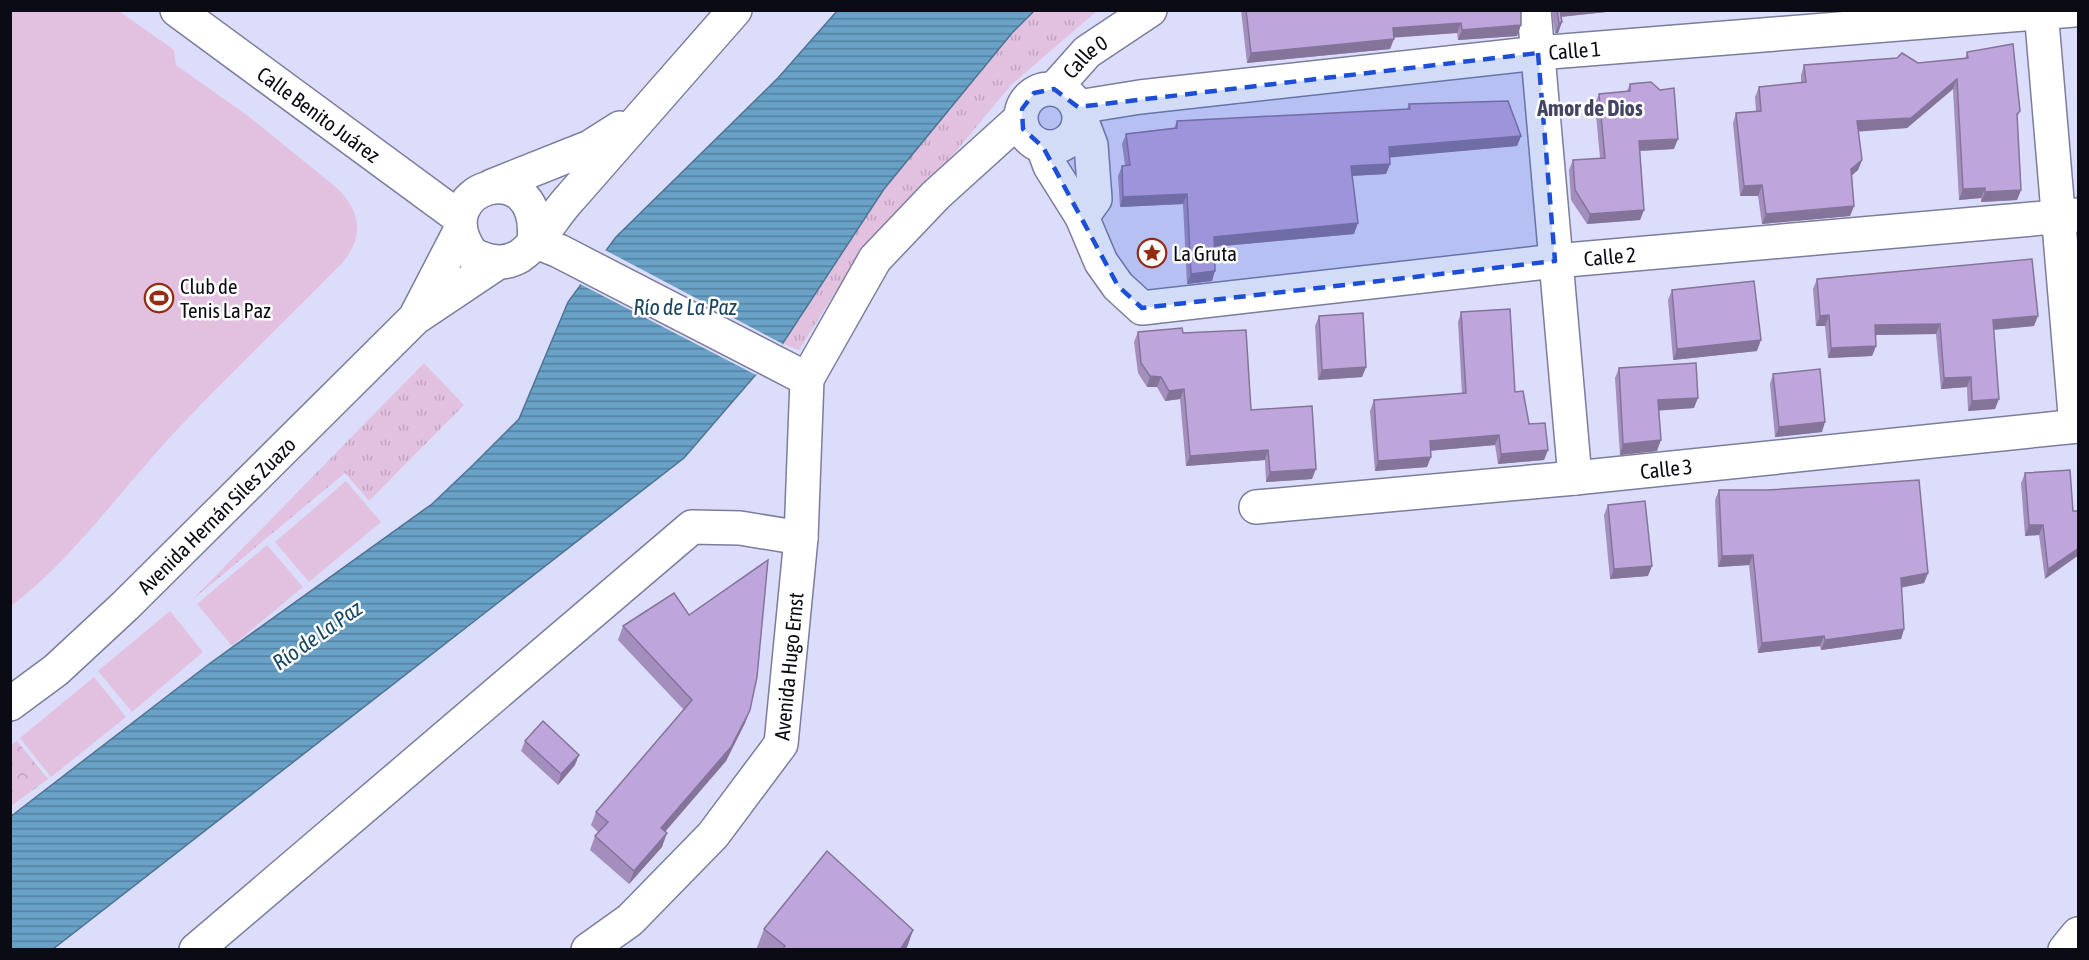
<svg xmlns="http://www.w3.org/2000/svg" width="2089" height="960" font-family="'Asap Condensed',sans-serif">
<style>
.grass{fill:url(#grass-tufts)}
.park{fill:url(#park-crowns)}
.garden{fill:#e2c1e0}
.water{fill:url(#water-rules);stroke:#4d7492;stroke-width:1.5}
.pier{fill:#dcddfa}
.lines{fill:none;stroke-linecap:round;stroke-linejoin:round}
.minor-casing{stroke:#7b7d9d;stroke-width:36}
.major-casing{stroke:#7b7d9d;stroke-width:36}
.minor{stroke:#fff;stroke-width:33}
.major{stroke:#fff;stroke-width:33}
.wall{fill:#a38ebd}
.shaded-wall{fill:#85749a}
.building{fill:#bea5dc;stroke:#85749a;stroke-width:1.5}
.marked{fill:#1d4ed8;fill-opacity:0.2;stroke:#1d4ed8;stroke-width:4.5;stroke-dasharray:12 8;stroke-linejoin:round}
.labels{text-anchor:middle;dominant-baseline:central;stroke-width:5;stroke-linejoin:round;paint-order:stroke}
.street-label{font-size:21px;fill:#0b0b16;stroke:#fff}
.poi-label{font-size:21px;fill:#0b0b16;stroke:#fff;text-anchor:start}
.neighbourhood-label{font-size:22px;font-weight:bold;fill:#444562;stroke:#fff}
.water-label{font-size:22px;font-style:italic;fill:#194661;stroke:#fff}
</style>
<defs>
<pattern id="grass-tufts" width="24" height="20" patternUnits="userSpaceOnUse" patternTransform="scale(1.5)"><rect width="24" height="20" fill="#e2c1e0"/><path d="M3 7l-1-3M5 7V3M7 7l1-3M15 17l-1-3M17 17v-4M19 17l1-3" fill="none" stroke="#c1a4bf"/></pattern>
<pattern id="park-crowns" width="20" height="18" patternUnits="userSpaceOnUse" patternTransform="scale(1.5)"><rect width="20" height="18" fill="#e2c1e0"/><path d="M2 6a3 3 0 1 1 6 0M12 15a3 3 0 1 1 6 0" fill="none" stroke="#c1a4bf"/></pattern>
<pattern id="water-rules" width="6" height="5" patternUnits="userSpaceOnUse" patternTransform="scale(1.5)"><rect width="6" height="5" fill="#69a1c7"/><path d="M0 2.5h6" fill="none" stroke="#5581a1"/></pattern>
</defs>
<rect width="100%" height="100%" fill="#dcddfa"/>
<g class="grass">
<polygon points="1034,11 1097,11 1011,85 910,207 869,239 799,350 783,344 884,189 1012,33"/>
<polygon points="424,363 464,405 369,501 345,473 192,600"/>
</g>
<polygon class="park" points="17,741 48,779 11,806 11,745"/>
<g class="garden">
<path d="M11 10 119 11 174 50 176 65 248 116 337 188C361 211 364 237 343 262 287 320 228 375 173 434 122 489 70 562 11 606Z"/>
<polygon points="346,481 381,522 309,582 275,542"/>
<polygon points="267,545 303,587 232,646 197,604"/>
<polygon points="170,611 203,652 132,712 98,671"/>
<polygon points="94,677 126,717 51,777 20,738"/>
</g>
<polygon class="water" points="837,11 1034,11 1012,33 884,189 783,343 684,458 53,949 11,949 10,817 209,664 432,504 473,465 519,419 568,302 616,237 778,78"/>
<polygon class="pier" points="603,249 783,344 756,375 578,283"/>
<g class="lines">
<g class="minor-casing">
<g id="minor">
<polyline points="1534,10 1575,478"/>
<polyline points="2041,10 2076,426"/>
<circle cx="1050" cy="118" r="29"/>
<path id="s1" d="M1054 89 1087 52 1150 10"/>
<path id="s2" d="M1078 107 1140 97 1538 53 2074 10"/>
<polyline points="1080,116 1091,145 1095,199 1082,217"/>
<path id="s3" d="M1043 147 1050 166 1082 217 1101 262 1118 286 1142 308 1555 261 2078 215"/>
<polyline points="534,241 559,251 807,379"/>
<path id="s4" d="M1256 507 1575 478 2078 426"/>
<polyline points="196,950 692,527 740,528 801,538"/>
<path id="s5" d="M588 950 630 920 713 835 781 744 801 538 807 379 875 259 936 195 1020 119"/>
<polyline points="2065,950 2078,934"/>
</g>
</g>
<g class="major-casing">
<g id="major">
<path id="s6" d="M177 10 460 218"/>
<polyline points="492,186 590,147 620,128"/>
<path d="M534 241C543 150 423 187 472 254 488 262 503 266 520 256 540 242 554 215 571 197 626 135 680 72 735 10"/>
<polyline points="417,314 460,231"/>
<path id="s7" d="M10 704 56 670 125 606 415 318 497 263"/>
</g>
</g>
<use href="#minor" class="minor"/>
<use href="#major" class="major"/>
</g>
<g class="wall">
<polygon points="1241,10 1521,10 1521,25 1517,36 1458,40 1457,33 1394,37 1390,49 1247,63"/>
<polygon points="1551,10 1625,10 1561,17 1562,22 1558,33 1555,33"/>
<polygon points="1967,52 2020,111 2017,118 2021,190 2017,200 1981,202 1981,198 1959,200 1953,89 1907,128 1858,131 1862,160 1858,170 1852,175 1854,206 1850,216 1762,224 1758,196 1740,196 1733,123 1736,113 1756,111 1755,97 1759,87 1801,83 1801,75 1804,65 1918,63 1965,59"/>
<polygon points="1630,84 1674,149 1640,151 1644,210 1640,220 1587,224 1571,200 1569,170 1573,160 1600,158 1595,104 1599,94 1627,91"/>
<polygon points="1409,104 1521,136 1517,146 1389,157 1390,164 1386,174 1352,176 1354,234 1214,247 1212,281 1187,284 1183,204 1120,207 1118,176 1122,166 1125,165 1122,144 1126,134 1174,128 1177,121 1407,109"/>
<polygon points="1817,279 2034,326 1994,330 1995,409 1968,411 1967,387 1941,389 1936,334 1875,335 1876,346 1872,356 1828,358 1825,326 1816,326 1813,289"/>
<polygon points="1672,290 1757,351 1673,360 1668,300"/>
<polygon points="1461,312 1515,392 1529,424 1548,450 1544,460 1498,464 1495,445 1430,451 1427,467 1375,471 1370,411 1374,400 1462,394 1458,322"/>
<polygon points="1319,316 1366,367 1362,377 1318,380 1315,326"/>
<polygon points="1138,332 1183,333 1312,479 1266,482 1265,460 1186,466 1180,399 1165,401 1157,387 1147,387 1138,373 1134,342"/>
<polygon points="1619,368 1694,408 1659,410 1657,451 1620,455 1615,378"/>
<polygon points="1773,374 1822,432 1775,437 1770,384"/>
<polygon points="2025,473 2073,511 2045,579 2039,535 2025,536 2021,483"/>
<polygon points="1719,490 1928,573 1924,583 1901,588 1904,629 1901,639 1821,650 1820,646 1758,653 1749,565 1718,567 1715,500"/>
<polygon points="1608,505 1648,576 1610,579 1604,515"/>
<polygon points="623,626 750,710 745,723 726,761 665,832 662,847 629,884 590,850 595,836 598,832 591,825 596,812 684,710 618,640"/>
<polygon points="525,741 575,765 558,785 521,751"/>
<polygon points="764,929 913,930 906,950 756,950"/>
</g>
<g class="shaded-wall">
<polygon points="1559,10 1625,10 1558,17"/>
<polygon points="1562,22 1558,33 1555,33 1559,23"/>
<polygon points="1461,23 1457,33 1389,38 1393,28"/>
<polygon points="1521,25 1517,36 1458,40 1462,30"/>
<polygon points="1394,39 1390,49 1247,63 1251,53"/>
<polygon points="1957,79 1953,89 1907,128 1853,132 1857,121"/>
<polygon points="1521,136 1517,146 1385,158 1389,147"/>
<polygon points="1678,139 1674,149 1635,151 1639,141"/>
<polygon points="1862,160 1858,170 1848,179 1851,169"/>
<polygon points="1390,164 1386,174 1348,176 1351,166"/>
<polygon points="1762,185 1758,196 1740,196 1744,186"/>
<polygon points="1985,188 1981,198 1959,200 1963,189"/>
<polygon points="2021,190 2017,200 1981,202 1985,192"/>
<polygon points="1187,194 1183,204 1120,207 1123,197"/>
<polygon points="1854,206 1850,216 1762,224 1766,214"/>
<polygon points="1644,210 1640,220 1587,224 1590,214"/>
<polygon points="1358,223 1354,234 1210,247 1214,237"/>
<polygon points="1215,271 1212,281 1187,284 1191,274"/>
<polygon points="1829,315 1825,326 1816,326 1820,316"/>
<polygon points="2038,316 2034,326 1989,330 1993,320"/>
<polygon points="1940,324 1936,334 1871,335 1875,325"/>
<polygon points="1761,340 1757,351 1673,360 1677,349"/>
<polygon points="1876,346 1872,356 1828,358 1831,348"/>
<polygon points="1366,367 1362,377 1318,380 1322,370"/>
<polygon points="1150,376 1161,377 1157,387 1147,387"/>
<polygon points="1971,377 1967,387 1941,389 1944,378"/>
<polygon points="1184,389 1180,399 1165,401 1169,391"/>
<polygon points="1698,398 1694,408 1654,411 1658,400"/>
<polygon points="1999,399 1995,409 1968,411 1972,401"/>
<polygon points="1825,422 1822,432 1775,437 1779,427"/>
<polygon points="1499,435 1495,445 1426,451 1430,441"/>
<polygon points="1661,440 1657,451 1620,455 1623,444"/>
<polygon points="1268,450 1265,460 1186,466 1190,456"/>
<polygon points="1548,450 1544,460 1498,464 1501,454"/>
<polygon points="1431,457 1427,467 1375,471 1378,461"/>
<polygon points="1316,469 1312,479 1266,482 1270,472"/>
<polygon points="2029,525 2043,525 2039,535 2025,536"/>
<polygon points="2079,548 2079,555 2045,579 2048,569"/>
<polygon points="1753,555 1749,565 1718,567 1722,556"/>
<polygon points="1652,566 1648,576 1610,579 1614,569"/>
<polygon points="1928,573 1924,583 1897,588 1901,578"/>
<polygon points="1904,629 1901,639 1821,650 1825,640"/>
<polygon points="1824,636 1820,646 1758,653 1762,643"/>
<polygon points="750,710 745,723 726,761 656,842 661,828"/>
<polygon points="579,755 575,765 558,785 561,774"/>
<polygon points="667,833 662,847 629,884 634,871"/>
<polygon points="913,930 906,950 900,950"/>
</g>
<g class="building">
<polygon points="1246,10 1521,10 1521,25 1462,30 1461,23 1393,28 1394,39 1251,53"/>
<polygon points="1557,10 1560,10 1562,22 1559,23"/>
<polygon points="2013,44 2020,111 2017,114 2021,190 1985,192 1985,188 1963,189 1957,79 1911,118 1857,121 1862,160 1851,169 1854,206 1766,214 1762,185 1744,186 1736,113 1761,111 1759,87 1806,82 1804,65 1897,58 1902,53 1918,63 1968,58 1967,52"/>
<polygon points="1651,82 1660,90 1674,88 1678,139 1639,141 1644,210 1590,214 1575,190 1573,160 1605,158 1599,94 1630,91 1630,84"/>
<polygon points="1508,101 1521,136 1389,147 1390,164 1351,166 1358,223 1214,237 1215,271 1191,274 1187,194 1123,197 1122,166 1130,165 1126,134 1177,128 1177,121 1410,109 1409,104"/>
<polygon points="2032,259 2038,316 1993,320 1999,399 1972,401 1971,377 1944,378 1940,324 1875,325 1876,346 1831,348 1829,315 1820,316 1817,279"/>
<polygon points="1754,281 1761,340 1677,349 1672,290"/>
<polygon points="1510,309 1515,392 1523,391 1529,424 1545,423 1548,450 1501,454 1499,435 1430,441 1431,457 1378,461 1374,400 1466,393 1461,312"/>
<polygon points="1363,313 1366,367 1322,370 1319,316"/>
<polygon points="1182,328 1183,333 1246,330 1251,410 1312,406 1316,469 1270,472 1268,450 1190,456 1184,389 1169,391 1161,377 1150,376 1141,363 1138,332"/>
<polygon points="1696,363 1698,398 1658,400 1661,440 1623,444 1619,368"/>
<polygon points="1820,369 1825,422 1779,427 1773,374"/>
<polygon points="2070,470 2073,511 2079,511 2079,548 2048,569 2043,525 2029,525 2025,473"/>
<polygon points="1919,480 1928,573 1901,578 1904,629 1825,640 1824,636 1762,643 1753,555 1722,556 1719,490 1767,490"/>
<polygon points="1645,501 1652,566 1614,569 1608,505"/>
<polygon points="768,560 757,677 750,710 731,747 661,828 667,833 634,871 595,836 608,822 596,812 692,700 623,626 674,593 689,615"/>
<polygon points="543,721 579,755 561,774 525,741"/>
<polygon points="827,851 913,930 900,950 782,950 785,946 764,929"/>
</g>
<path class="marked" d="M1538 53 1555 261 1142 308 1118 286 1043 147 1023 129 1022 109 1034 93 1054 89 1078 107Z"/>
<defs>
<g id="sight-ring" transform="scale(1.5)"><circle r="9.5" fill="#fff" stroke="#942c14" stroke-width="1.5"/><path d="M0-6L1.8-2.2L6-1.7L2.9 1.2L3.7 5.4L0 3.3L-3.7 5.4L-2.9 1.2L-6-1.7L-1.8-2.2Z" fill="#942c14"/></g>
<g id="stadium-ring" transform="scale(1.5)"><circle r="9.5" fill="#fff" stroke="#942c14" stroke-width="1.5"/><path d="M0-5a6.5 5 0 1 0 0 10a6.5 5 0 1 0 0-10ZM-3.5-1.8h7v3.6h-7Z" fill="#942c14"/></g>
</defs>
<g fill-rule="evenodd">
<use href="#sight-ring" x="1152" y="253"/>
<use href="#stadium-ring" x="159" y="298"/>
</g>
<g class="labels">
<g class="street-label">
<text stroke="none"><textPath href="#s2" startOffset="500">Calle 1</textPath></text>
<text stroke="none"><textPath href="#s1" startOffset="45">Calle 0</textPath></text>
<text stroke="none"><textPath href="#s6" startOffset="176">Calle Benito Juárez</textPath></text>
<text stroke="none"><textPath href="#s3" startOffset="662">Calle 2</textPath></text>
<text stroke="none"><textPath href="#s4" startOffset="412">Calle 3</textPath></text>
<text stroke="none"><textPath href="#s7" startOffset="280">Avenida Hernán Siles Zuazo</textPath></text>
<text stroke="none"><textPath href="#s5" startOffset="362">Avenida Hugo Ernst</textPath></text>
</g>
<g class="poi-label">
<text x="1173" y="253">La Gruta</text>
<text x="180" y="286">Club de<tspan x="180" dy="24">Tenis La Paz</tspan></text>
</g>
<g class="neighbourhood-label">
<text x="1590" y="108">Amor de Dios</text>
</g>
<g class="water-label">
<text x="685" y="307">Río de La Paz</text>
<text transform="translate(317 635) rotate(-35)">Río de La Paz</text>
</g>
</g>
<rect width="2089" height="960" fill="none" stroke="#0b0b16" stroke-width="24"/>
</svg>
